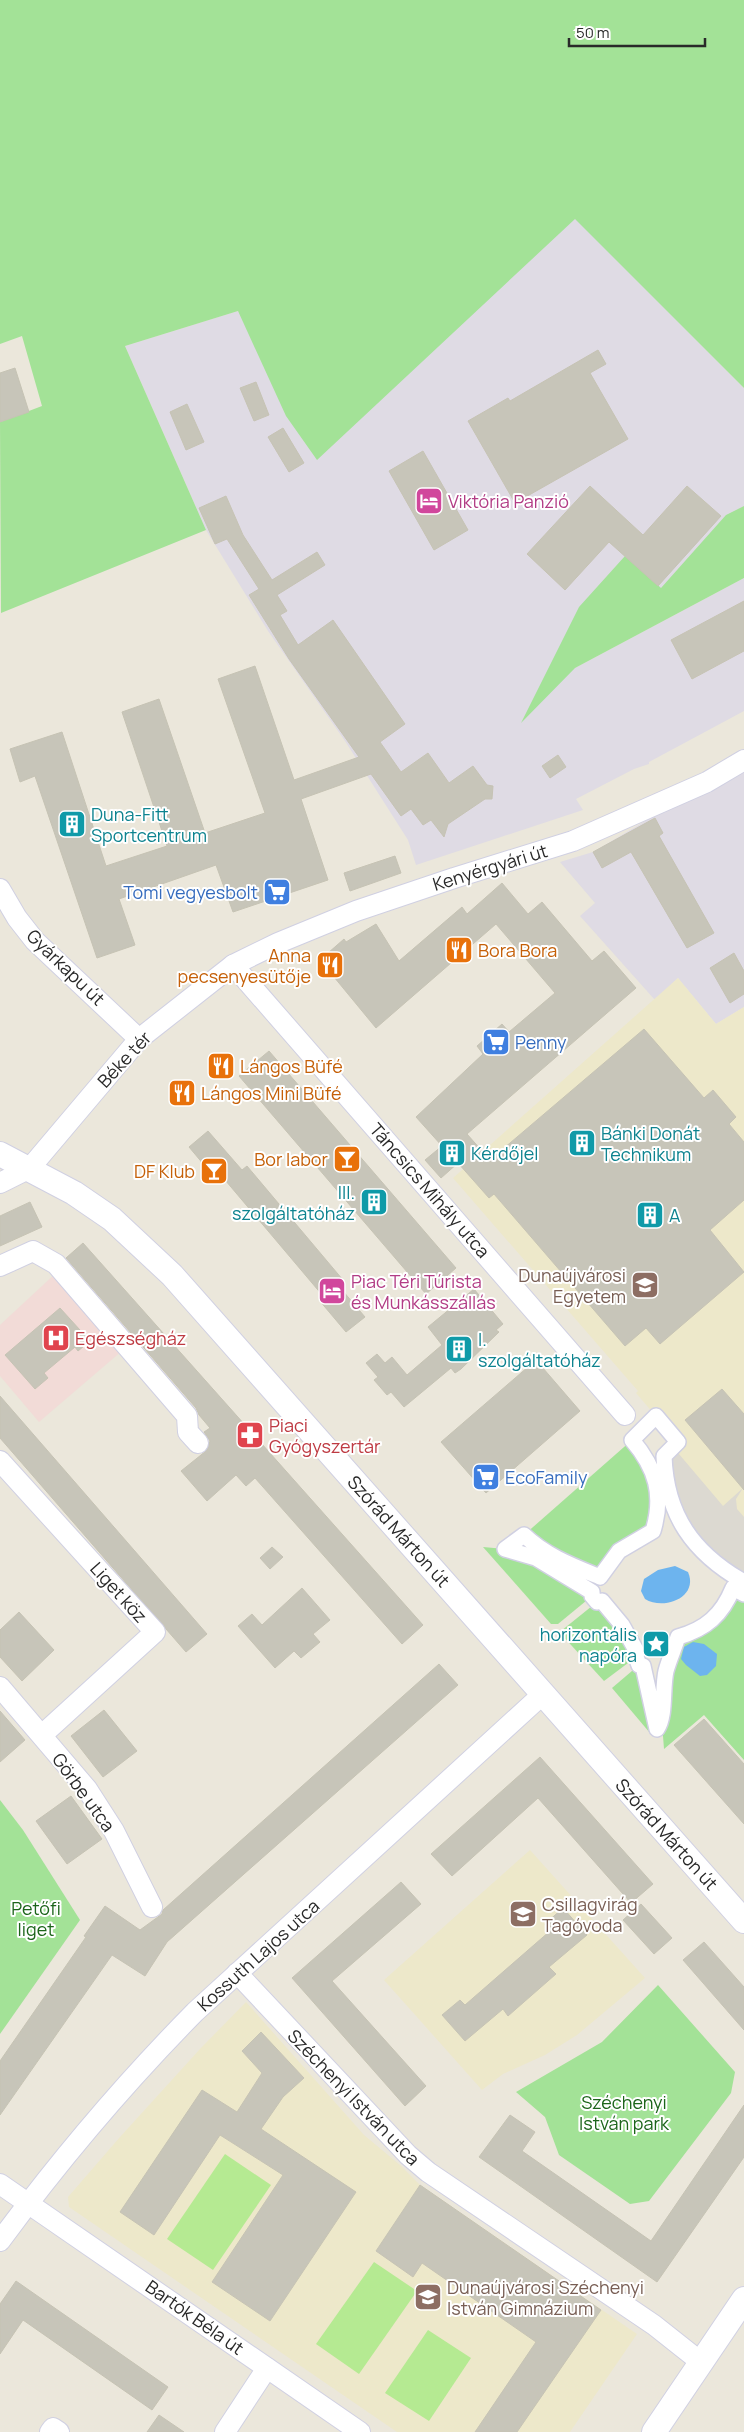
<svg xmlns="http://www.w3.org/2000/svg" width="744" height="2432" font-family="Manrope,sans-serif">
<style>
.industrial{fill:#dfdbe4}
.education{fill:#ede8ca}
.medical{fill:#f2dbd7}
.green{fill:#a3e297}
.pitch{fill:#b5ea92}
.plaza{fill:#dcd9d1}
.water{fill:#6db4ee}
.building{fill:#c7c5b9;stroke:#c6c3b4}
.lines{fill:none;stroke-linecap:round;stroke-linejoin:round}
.pedestrian-casing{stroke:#d0d0e2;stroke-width:18}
.minor-casing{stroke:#d0d0e2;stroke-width:22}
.tertiary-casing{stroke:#d0d0e2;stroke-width:26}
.pedestrian{stroke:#fff;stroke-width:15}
.minor{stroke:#fff;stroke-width:20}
.tertiary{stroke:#fff;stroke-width:24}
.labels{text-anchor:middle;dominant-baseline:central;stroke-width:4;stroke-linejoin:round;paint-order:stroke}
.hotel-label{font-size:18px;fill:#b23c85;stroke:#fff;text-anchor:start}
.culture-label{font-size:18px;fill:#0d838f;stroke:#fff;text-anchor:start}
.street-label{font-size:18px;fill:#292929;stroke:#fff}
.shop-label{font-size:18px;fill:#366cbe;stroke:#fff;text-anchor:start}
.food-label{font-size:18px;fill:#c56008;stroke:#fff;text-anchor:start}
.education-label{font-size:18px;fill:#785e54;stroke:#fff;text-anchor:start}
.health-label{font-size:18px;fill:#be3a42;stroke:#fff;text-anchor:start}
.park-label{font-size:18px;fill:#1c651a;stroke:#fff}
</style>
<rect width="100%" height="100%" fill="#ebe7db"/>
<g class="industrial">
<polygon points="575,218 744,388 744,506 726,516 661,589 625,556 575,668 744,578 744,711 649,762 649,764 634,769 576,799 583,810 416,865 408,840 345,741 268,631 206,530 125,346 238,311 329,448"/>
<polygon points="744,769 744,1007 716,1024 678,978 655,1000 580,916 595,903 560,862 593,852 654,816"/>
</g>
<g class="education">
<polygon points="678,978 716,1024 744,1007 744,1582 672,1504 678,1442 636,1393 638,1391 453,1178"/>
<polygon points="530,1850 645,1978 577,2035 545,2055 503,2074 482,2090 384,1980"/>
<polygon points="246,2002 364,2135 400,2165 420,2185 551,2275 531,2303 553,2318 573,2290 637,2334 570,2432 397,2432 69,2207 68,2197 120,2137 200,2049"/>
</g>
<polygon class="medical" points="56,1273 123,1350 39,1422 0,1376 0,1325"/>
<g class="green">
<polygon points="0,0 744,0 744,388 575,219 317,460 286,416 238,311 125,346 206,530 1,613 0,422 42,406 22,336 0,344"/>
<polygon points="744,506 744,578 575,668 521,723 579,607 625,556 661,588 726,515"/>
<polygon points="632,1440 643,1454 658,1516 600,1577 524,1535"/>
<polygon points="483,1547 505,1549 592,1596 558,1624 551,1624"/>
<polygon points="744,1594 744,1760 704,1715 664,1749 662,1723 678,1637 727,1602"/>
<polygon points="597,1602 636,1657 604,1681 561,1634 561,1631"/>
<polygon points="639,1665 657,1729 650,1733 612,1688"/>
<polygon points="0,1800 23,1830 80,1920 0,2034"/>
<polygon points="658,1985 735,2072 731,2093 649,2201 630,2204 559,2155 545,2117 516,2092 602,2042"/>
</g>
<g class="pitch">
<polygon points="225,2154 271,2185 213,2270 167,2239"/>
<polygon points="374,2262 417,2291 359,2374 316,2344"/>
<polygon points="428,2330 471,2358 429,2421 385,2393"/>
</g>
<polygon class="plaza" points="673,1447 723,1506 743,1488 736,1499 737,1509 744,1517 744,1582 713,1562 667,1491"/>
<g class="water">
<path d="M675 1566 688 1572C699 1597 664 1611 645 1599L641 1591 644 1579 658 1570Z"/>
<polygon points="693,1642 704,1644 717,1654 716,1666 707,1675 700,1676 686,1665 681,1659 684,1647"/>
</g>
<g class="building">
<polygon points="598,350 606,364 590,373 628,439 515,503 468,421 508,398 510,401"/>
<polygon points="15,368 29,412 0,422 0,373"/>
<polygon points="256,382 269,415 254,421 240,388"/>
<polygon points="187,404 204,442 186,450 170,412"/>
<polygon points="283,428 304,463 289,472 268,437"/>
<polygon points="423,451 468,530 434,550 389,471"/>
<polygon points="590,486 643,535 687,486 721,516 658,586 609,542 565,590 527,554"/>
<polygon points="226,496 243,535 272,580 317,552 325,565 277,595 287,611 280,615 298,645 333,620 405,724 380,742 401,772 428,753 449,783 473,766 487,785 493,786 492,799 485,799 448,824 444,837 431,820 423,825 411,809 401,816 371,774 301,799 328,880 233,912 216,865 119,899 135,945 97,958 35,776 20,782 10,749 62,732 106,866 167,846 122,712 159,699 205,833 265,813 218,679 255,666 294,780 359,757 289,659 249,595 259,589 227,539 215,544 199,508"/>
<polygon points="744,601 744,651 692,679 671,640"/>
<polygon points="558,755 566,767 550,778 542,766"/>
<polygon points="655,818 663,833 659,836 714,933 687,948 631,852 602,868 593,852"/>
<polygon points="395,856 401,873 350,891 344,873"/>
<polygon points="502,883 528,914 542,902 592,961 604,951 636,988 467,1134 490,1160 644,1029 704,1098 713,1090 736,1117 729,1124 744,1142 744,1200 710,1230 744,1272 660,1344 646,1328 625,1346 494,1194 489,1198 458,1163 441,1178 425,1160 442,1146 416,1117 483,1054 477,1046 502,1024 509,1032 555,993 496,924 376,1028 320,960 344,939 346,942 376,924 399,961 462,907 467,914"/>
<polygon points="734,953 744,971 744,994 730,1003 710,968"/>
<polygon points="269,1051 456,1268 426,1294 239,1076"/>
<polygon points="208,1131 242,1170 247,1166 343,1280 337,1284 365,1317 346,1332 319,1300 323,1296 220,1174 215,1178 189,1147"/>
<polygon points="30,1202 42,1227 0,1246 0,1216"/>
<polygon points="83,1243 423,1625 402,1644 255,1478 246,1486 236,1475 207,1501 181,1471 206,1451 210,1441 204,1432 210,1428 199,1415 196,1408 66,1258"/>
<polygon points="474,1289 503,1324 496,1330 499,1332 461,1369 455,1373 451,1368 404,1407 391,1392 387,1395 374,1380 378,1377 366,1363 377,1354 385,1363 392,1357 407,1375 442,1345 428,1327"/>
<polygon points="60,1308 90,1341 78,1351 75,1347 44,1373 48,1378 35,1389 5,1355"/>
<polygon points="536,1360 580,1411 486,1493 441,1442"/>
<polygon points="722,1389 744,1414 744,1490 685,1420"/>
<polygon points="0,1396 207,1634 186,1652 0,1438"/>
<polygon points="272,1547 283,1557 270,1569 260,1558"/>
<polygon points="302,1588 330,1620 313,1634 320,1642 301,1658 294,1651 275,1668 238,1626 252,1614 262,1625"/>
<polygon points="19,1612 54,1650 22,1681 0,1657 0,1630"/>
<polygon points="439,1664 458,1685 167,1942 145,1976 112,1955 0,2115 0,2061 86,1937 84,1936 105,1906 140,1930 162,1914 163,1910"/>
<polygon points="104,1710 137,1751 103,1777 71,1736"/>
<polygon points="0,1711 25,1740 0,1762"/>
<polygon points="704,1719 744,1764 744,1824 674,1745"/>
<polygon points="540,1757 653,1884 631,1903 538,1798 452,1876 431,1854"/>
<polygon points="71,1796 102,1839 67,1864 36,1821"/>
<polygon points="401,1882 421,1904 332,1981 426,2086 405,2106 292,1978"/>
<polygon points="641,1904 672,1938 654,1954 623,1920"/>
<polygon points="563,1908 587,1935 549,1967 556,1974 508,2016 503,2009 465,2041 442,2015 460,2000 465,2005 550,1931 545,1924"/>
<polygon points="704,1942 744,1987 744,2030 683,1960"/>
<polygon points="261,2032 304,2078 283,2097 261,2129 356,2192 270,2321 212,2282 283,2175 220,2135 154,2235 120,2212 202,2090 237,2112 262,2073 242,2051"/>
<polygon points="744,2105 744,2157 657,2282 479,2157 510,2115 535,2132 522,2151 651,2241"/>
<polygon points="420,2185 601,2310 517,2432 475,2432 536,2342 422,2263 413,2277 376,2251"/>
<polygon points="16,2281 168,2387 152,2410 23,2320 0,2354 0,2304"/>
<polygon points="159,2415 184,2432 147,2432"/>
</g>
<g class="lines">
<g class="pedestrian-casing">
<path id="pedestrian" d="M744 1582C693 1553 666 1515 664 1456L678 1442 656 1416 632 1440C656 1468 664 1495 653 1531L619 1551 600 1577C573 1566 546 1556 524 1535L505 1549 536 1558 592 1592V1596L597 1602 602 1601 622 1625 637 1652 636 1657 639 1665 643 1666 657 1729C666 1716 662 1688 666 1671 669 1660 674 1649 678 1637 706 1629 722 1615 733 1588L744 1594"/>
</g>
<g class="minor-casing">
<g id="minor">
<polyline points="0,889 17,918 35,941 139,1039"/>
<polyline points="233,965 625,1415"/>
<polyline points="0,1183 30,1168 139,1039 233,965 278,943 356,911 454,878 573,841 707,782 744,760"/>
<polyline points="0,1266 33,1251 56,1264 187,1416 188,1432 198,1443"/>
<polyline points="0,1461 155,1632 42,1735"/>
<polyline points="0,1687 87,1789 114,1831 152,1907"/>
<polyline points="237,1973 408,2155 428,2172 654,2325 702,2363"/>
<polyline points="0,2184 360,2432"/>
<path d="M0 2241C59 2161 125 2083 195 2012L543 1694"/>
<polyline points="50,2432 53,2428 59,2432"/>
<polyline points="225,2432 267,2368"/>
</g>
</g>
<g class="tertiary-casing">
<g id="tertiary">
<polyline points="0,1154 74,1193 112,1219 172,1275 744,1921"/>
<polyline points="654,2432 744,2299"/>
</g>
</g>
<use href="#pedestrian" class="pedestrian"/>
<use href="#minor" class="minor"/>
<use href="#tertiary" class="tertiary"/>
</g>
<defs>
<g id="hotel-square" transform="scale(1.4375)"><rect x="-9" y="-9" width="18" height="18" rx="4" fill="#d1479c" stroke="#fff"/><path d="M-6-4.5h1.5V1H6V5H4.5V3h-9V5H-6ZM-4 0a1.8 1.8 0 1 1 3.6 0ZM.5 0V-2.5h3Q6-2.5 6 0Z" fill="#fff"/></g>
<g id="building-square" transform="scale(1.4375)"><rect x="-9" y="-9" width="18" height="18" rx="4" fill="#0f9aa8" stroke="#fff"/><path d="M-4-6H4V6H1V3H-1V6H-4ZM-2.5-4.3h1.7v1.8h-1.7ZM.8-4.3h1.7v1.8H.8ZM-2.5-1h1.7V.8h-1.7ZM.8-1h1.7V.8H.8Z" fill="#fff"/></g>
<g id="supermarket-square" transform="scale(1.4375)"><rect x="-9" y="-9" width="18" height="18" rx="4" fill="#3f7fe0" stroke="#fff"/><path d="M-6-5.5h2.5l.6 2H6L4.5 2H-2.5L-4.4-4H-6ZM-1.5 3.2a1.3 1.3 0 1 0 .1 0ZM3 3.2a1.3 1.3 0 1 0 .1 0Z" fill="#fff"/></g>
<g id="restaurant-square" transform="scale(1.4375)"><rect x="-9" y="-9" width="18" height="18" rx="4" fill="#e8710a" stroke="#fff"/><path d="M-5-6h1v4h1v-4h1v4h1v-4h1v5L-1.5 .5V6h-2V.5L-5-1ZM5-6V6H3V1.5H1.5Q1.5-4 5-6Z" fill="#fff"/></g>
<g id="bar-square" transform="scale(1.4375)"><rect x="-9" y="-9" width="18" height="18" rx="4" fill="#e8710a" stroke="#fff"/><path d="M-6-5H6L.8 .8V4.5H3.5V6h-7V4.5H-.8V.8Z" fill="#fff"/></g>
<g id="university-square" transform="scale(1.4375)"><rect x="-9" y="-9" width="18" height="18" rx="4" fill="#8d6e63" stroke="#fff"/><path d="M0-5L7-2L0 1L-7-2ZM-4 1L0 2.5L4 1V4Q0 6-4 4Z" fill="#fff"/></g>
<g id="hospital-square" transform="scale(1.4375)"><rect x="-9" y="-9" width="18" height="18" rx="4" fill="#e0444e" stroke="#fff"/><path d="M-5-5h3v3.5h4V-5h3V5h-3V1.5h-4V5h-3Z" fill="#fff"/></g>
<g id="pharmacy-square" transform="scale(1.4375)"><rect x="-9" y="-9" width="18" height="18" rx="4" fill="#e0444e" stroke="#fff"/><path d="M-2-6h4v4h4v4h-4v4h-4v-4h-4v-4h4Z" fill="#fff"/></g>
<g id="sight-square" transform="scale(1.4375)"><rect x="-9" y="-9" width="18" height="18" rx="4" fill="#0f9aa8" stroke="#fff"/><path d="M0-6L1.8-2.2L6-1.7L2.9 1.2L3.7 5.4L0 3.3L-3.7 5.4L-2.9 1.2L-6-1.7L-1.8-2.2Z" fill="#fff"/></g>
<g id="school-square" transform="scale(1.4375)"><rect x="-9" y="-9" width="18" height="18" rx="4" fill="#8d6e63" stroke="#fff"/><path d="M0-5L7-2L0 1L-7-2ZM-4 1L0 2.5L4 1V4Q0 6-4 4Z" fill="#fff"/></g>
</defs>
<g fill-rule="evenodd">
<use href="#hotel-square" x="429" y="501"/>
<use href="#building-square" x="72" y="824"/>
<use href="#supermarket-square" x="277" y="892"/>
<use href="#restaurant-square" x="459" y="950"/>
<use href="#restaurant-square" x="330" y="965"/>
<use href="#supermarket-square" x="496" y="1042"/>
<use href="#restaurant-square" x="221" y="1066"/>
<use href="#restaurant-square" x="182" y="1093"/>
<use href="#building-square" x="582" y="1143"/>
<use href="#building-square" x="452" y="1153"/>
<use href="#bar-square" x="347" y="1159"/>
<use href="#bar-square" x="214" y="1171"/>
<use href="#building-square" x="374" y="1202"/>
<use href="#building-square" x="650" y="1215"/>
<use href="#university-square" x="645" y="1285"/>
<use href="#hotel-square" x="332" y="1291"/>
<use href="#hospital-square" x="56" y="1338"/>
<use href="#building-square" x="459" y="1349"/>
<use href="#pharmacy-square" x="250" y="1435"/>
<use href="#supermarket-square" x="486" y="1477"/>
<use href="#sight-square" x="656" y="1644"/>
<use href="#school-square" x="523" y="1914"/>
<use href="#school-square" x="428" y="2297"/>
</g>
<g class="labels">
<g class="hotel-label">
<text x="448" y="501">Viktória Panzió</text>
<text x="351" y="1281">Piac Téri Túrista<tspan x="351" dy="21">és Munkásszállás</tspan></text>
</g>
<g class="culture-label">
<text x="91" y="814">Duna-Fitt<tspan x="91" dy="21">Sportcentrum</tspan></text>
<text x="601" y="1133">Bánki Donát<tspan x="601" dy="21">Technikum</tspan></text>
<text x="471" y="1153">Kérdőjel</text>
<text x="355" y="1192" text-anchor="end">III.<tspan x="355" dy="21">szolgáltatóház</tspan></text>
<text x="669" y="1215">A</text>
<text x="478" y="1339">I.<tspan x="478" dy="21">szolgáltatóház</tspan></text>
<text x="637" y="1634" text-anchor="end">horizontális<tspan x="637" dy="21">napóra</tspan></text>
</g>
<g class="street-label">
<text transform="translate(490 867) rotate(-17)">Kenyérgyári út</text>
<text transform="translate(66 967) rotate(44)">Gyárkapu út</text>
<text transform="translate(124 1059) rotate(-47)">Béke tér</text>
<text transform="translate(430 1190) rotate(49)">Táncsics Mihály utca</text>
<text transform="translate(399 1531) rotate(48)">Szórád Márton út</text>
<text transform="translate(119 1592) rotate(48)">Liget köz</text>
<text transform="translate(84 1792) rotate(54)">Görbe utca</text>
<text transform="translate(667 1834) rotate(48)">Szórád Márton út</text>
<text transform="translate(258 1955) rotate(-42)">Kossuth Lajos utca</text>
<text transform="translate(354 2097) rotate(46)">Széchenyi István utca</text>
<text transform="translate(195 2317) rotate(35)">Bartók Béla út</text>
</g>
<g class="shop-label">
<text x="258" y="892" text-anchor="end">Tomi vegyesbolt</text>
<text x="515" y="1042">Penny</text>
<text x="505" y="1477">EcoFamily</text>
</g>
<g class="food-label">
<text x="478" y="950">Bora Bora</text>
<text x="311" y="955" text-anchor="end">Anna<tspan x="311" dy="21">pecsenyesütője</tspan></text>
<text x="240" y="1066">Lángos Büfé</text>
<text x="201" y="1093">Lángos Mini Büfé</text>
<text x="328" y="1159" text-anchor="end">Bor labor</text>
<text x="195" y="1171" text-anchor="end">DF Klub</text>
</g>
<g class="education-label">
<text x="626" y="1275" text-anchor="end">Dunaújvárosi<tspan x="626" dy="21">Egyetem</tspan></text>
<text x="542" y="1904">Csillagvirág<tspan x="542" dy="21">Tagóvoda</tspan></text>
<text x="447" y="2287">Dunaújvárosi Széchenyi<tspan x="447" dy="21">István Gimnázium</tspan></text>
</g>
<g class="health-label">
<text x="75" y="1338">Egészségház</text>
<text x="269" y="1425">Piaci<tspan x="269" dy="21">Gyógyszertár</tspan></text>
</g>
<g class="park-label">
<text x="36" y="1908">Petőfi<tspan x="36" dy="21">liget</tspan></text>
<text x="624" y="2102">Széchenyi<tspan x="624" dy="21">István park</tspan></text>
</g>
</g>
<path d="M569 38v8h136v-8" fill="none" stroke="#292929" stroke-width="2.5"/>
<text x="576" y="38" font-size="15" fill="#292929" stroke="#ffffff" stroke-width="4" paint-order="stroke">50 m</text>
</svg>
